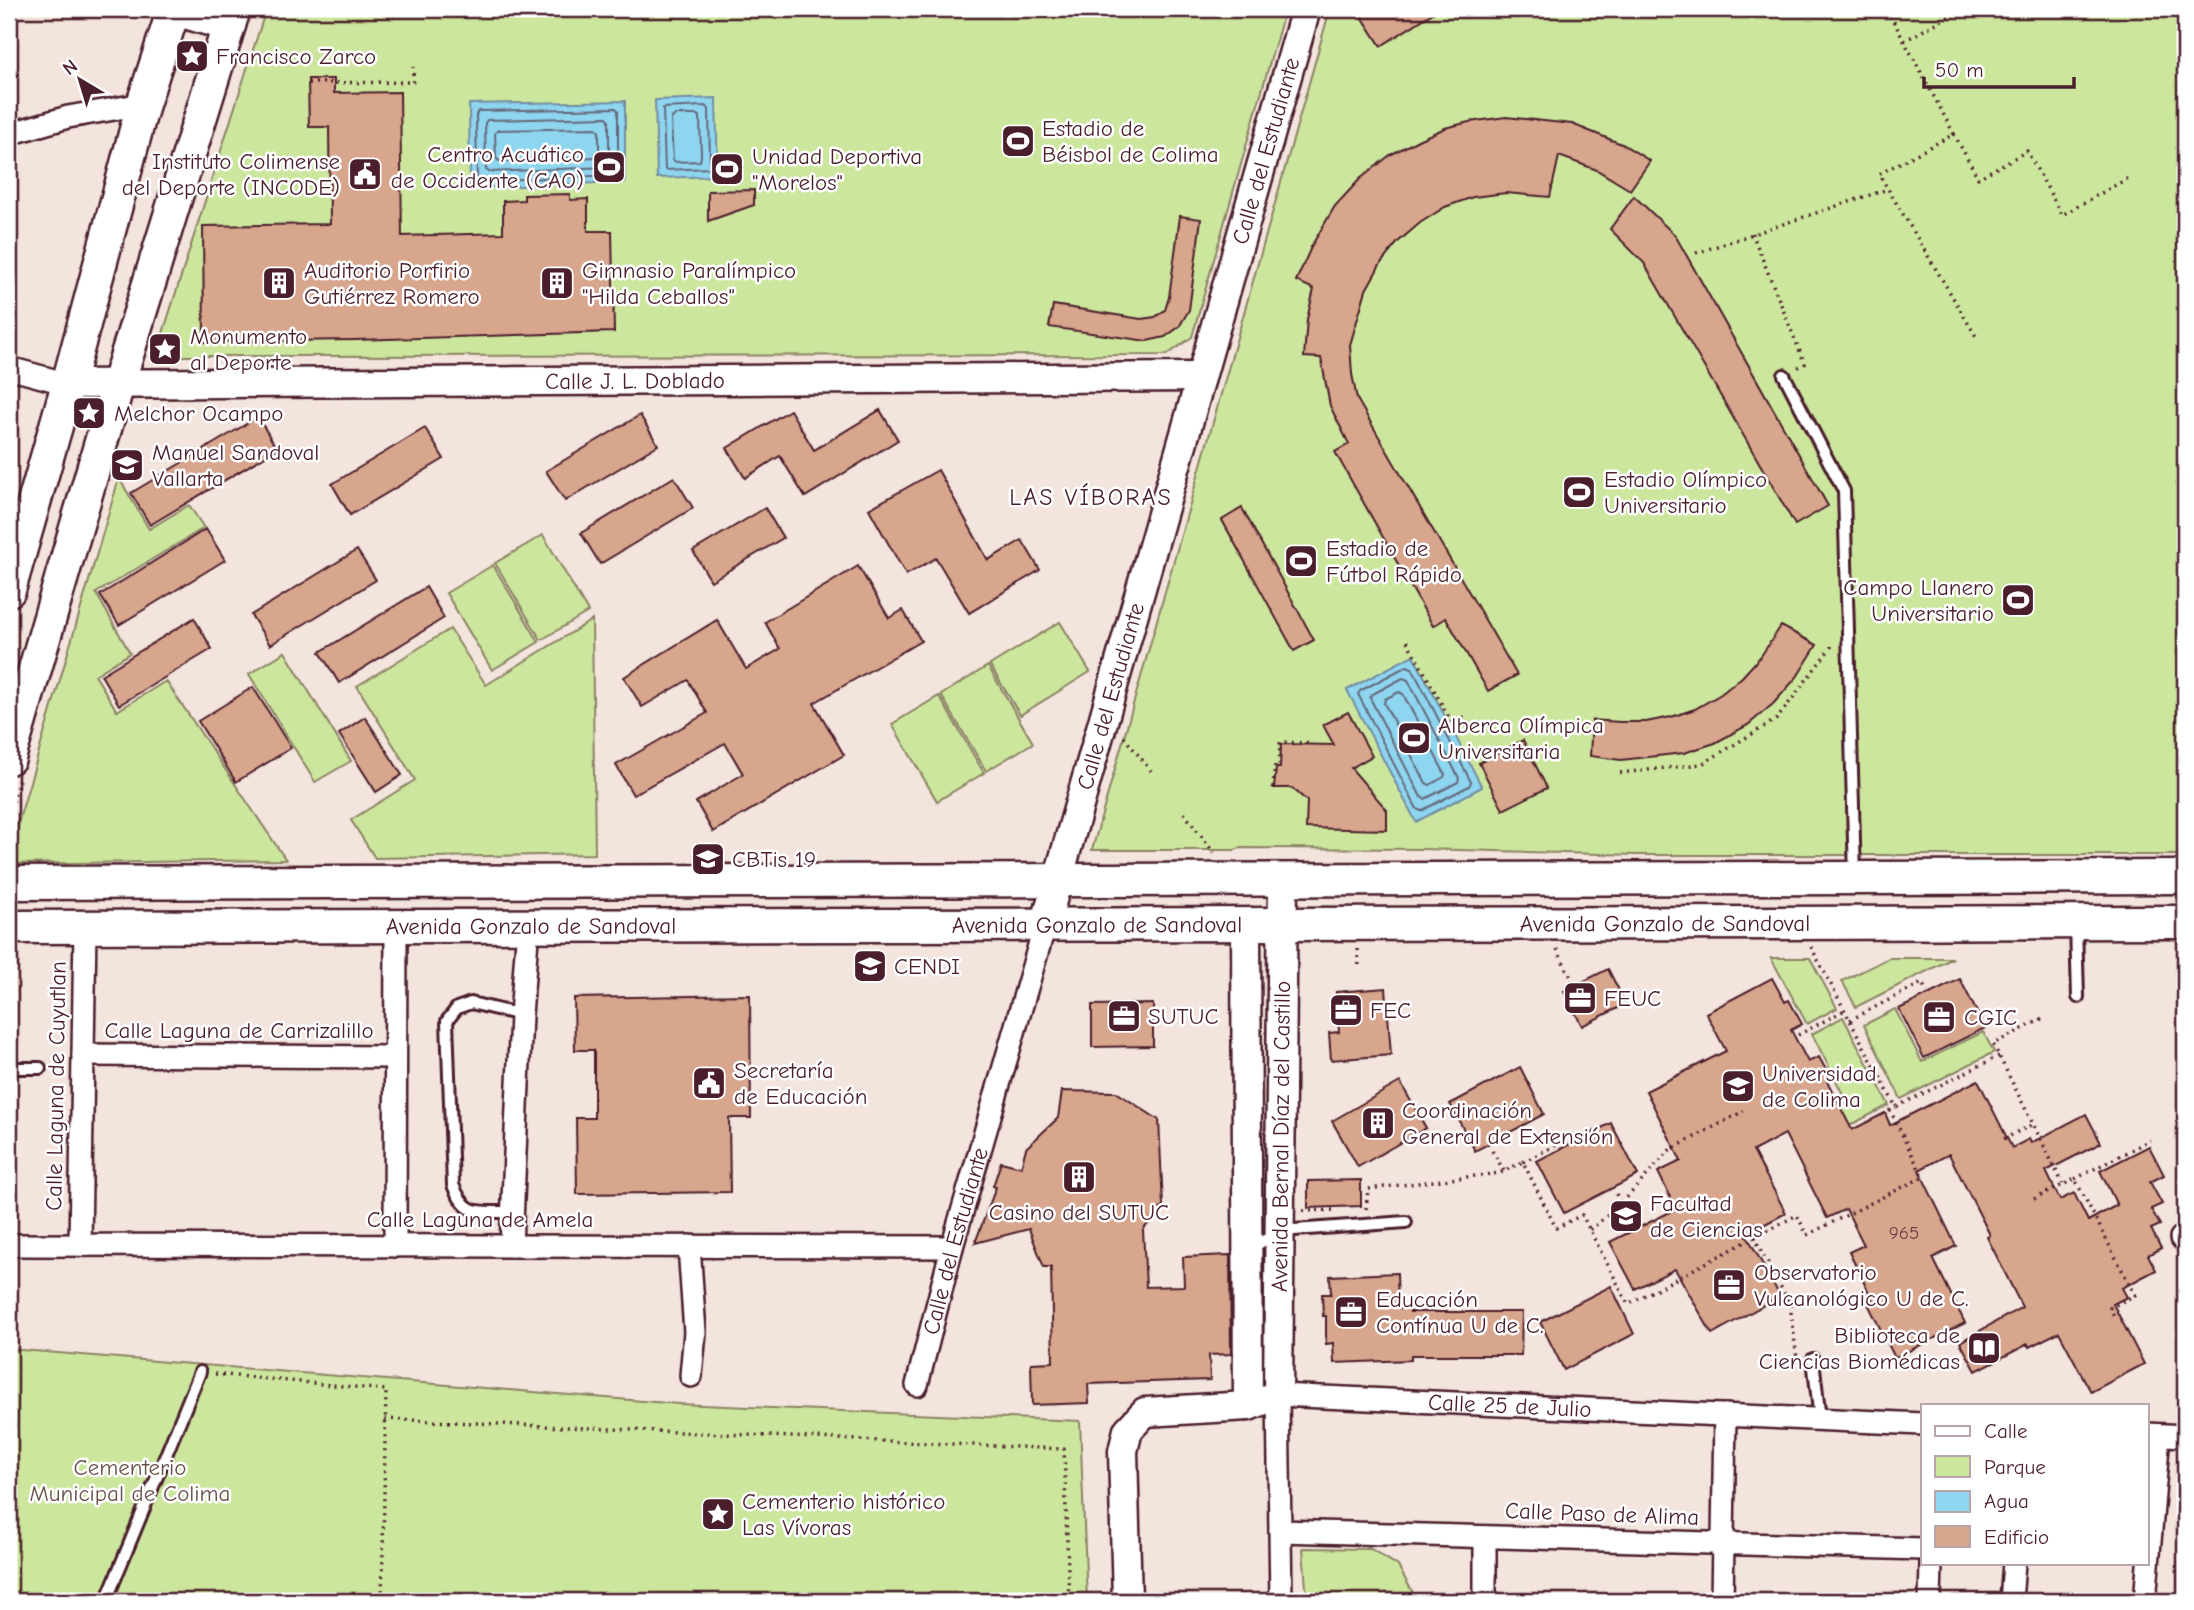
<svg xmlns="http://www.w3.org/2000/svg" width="2194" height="1610" font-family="'Comic Neue',sans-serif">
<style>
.green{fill:#cce79d;stroke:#8b8364;stroke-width:2}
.water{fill:#8ed5f0;stroke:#738ca1;stroke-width:2}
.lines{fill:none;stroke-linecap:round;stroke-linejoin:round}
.shore{stroke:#65687a;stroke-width:2}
.building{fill:#d8a58d;stroke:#4a1f2b;stroke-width:2}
.lane-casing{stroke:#4a1f2b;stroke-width:16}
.street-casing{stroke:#4a1f2b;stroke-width:26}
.secondary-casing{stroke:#4a1f2b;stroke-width:33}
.primary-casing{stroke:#4a1f2b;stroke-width:37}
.path{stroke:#4a1f2b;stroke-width:3.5;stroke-dasharray:2 5;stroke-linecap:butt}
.lane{stroke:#fff;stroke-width:10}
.street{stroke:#fff;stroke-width:21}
.secondary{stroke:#fff;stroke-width:28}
.primary{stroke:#fff;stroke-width:32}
.labels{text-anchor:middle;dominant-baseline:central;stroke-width:5;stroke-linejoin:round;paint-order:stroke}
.number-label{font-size:19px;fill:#6e4044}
.poi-label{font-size:23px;fill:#4a1f2b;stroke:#fff;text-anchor:start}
.street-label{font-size:23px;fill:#4a1f2b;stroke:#fff}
.park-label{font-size:23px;fill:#6a5148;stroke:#fff}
.neighbourhood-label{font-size:24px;letter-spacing:2px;fill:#4a1f2b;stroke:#fff}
</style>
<rect width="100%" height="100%" fill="#f3e4dd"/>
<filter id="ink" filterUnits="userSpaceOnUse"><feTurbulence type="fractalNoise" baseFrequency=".0143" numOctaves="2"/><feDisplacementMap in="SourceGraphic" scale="14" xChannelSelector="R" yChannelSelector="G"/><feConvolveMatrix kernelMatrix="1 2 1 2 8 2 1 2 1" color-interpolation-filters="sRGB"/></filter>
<g filter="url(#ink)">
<g class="green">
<polygon points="266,9 1285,9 1192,337 1167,355 162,356 158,349"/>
<polygon points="1330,9 2185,9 2185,855 1638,855 1421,849 1240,848 1235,850 1092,850"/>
<polygon points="119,478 149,529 189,505 204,528 96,593 130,653 95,675 117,711 166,681 286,860 9,864 9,854"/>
<polygon points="543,535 588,612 541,640 495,563"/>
<polygon points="493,565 539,642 492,670 446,593"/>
<polygon points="592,620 595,854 375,858 351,820 415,780 357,686 450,629 486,685"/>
<polygon points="1060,622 1090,672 1020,715 990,665"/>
<polygon points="285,652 351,761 315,782 249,674"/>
<polygon points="988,666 1033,743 986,771 941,695"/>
<polygon points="939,696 984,773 937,801 892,724"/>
<polygon points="1771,958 1810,958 1837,1008 1807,1024"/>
<polygon points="1889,958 1953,958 1856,1007 1842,981"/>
<polygon points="1895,1009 1922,1062 1983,1032 1994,1052 1901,1099 1864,1025"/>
<polygon points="1843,1017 1889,1105 1797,1153 1787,1134 1847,1102 1812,1034"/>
<polygon points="9,1349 679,1404 1080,1421 1087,1601 9,1601"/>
<polygon points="1303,1548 1371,1549 1398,1566 1413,1593 1394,1601 1307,1601"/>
</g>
<g class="water">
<polygon points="716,98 718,176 657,178 655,100"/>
<polygon points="625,101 625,182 470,188 469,104"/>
<polygon points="1413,655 1482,787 1416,822 1347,690"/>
</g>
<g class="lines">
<g class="shore">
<polygon points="705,106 709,109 710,168 665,170 663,108"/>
<polygon points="616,108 618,111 618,172 616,175 480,181 477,179 476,115 478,111"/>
<polygon points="675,115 697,115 700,116 701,157 700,161 676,162 673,160 671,119"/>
<polygon points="607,117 609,120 609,164 607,167 489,172 486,170 485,123 487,120"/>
<polygon points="596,128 599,131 599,154 597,157 499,161 496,158 495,133 498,130"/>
<polygon points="1407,666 1412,668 1471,782 1469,786 1421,811 1417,809 1358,694 1360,691"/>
<polygon points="1403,678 1408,680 1459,778 1458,782 1425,799 1421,797 1370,698 1371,695"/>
<polygon points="1399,692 1403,694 1445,774 1444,777 1430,785 1426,783 1384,703 1385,699"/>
</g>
</g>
<g class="building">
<polygon points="1357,9 1439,9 1381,46"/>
<polygon points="308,79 334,79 334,93 400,92 402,236 503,233 503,201 524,200 524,195 570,194 570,200 588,199 588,231 612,231 614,332 355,340 204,342 203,226 330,224 329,127 309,127"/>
<polygon points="1506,117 1572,124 1624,145 1650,161 1630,190 1597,170 1559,156 1550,197 1506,193 1473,197 1445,207 1420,223 1398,242 1381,263 1366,290 1350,345 1352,374 1357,399 1517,675 1488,691 1446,618 1433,626 1335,452 1349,444 1330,406 1321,358 1304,357 1307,319 1314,289 1296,281 1312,245 1335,206 1360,179 1390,155 1418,140 1445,128 1469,122"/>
<polygon points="754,190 754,205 708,221 708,191"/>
<polygon points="1634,196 1675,235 1828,506 1795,525 1644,263 1610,229"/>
<polygon points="1180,216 1201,219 1189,310 1179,327 1165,337 1147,341 1049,327 1053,305 1141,319 1155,317 1165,310 1169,297"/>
<polygon points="790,410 814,450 880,410 898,440 805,497 780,456 745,478 727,448"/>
<polygon points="640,415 658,445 565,501 546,471"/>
<polygon points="258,417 277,449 150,525 131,493"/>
<polygon points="425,428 444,459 350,515 332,484"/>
<polygon points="938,470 988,560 1022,540 1040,570 969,613 936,558 906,575 869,509"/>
<polygon points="674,477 693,508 600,564 581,533"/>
<polygon points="765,508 783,538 711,581 693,551"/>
<polygon points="1242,508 1314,640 1294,651 1222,520"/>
<polygon points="206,529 225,560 119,625 100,595"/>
<polygon points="357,550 376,580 270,645 251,615"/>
<polygon points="858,566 889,618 903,610 921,641 814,703 844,755 713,832 696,802 743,774 725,743 633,795 616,765 707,713 688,680 642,707 624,677 717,620 746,669 780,649 765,622"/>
<polygon points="426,587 444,618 339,683 320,652"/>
<polygon points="194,618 212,649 119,705 101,675"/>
<polygon points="1781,626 1817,645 1797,677 1773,704 1748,725 1715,743 1684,753 1621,760 1590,756 1592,720 1620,722 1646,722 1671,717 1695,709 1721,694 1742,677 1761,656"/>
<polygon points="253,687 291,748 236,782 198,721"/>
<polygon points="1348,712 1372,756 1351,768 1387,810 1387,830 1306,828 1307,801 1292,788 1274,788 1276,768 1280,768 1281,744 1334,745 1323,725"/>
<polygon points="365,717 402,775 376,792 339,734"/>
<polygon points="1523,740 1547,788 1503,810 1479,763"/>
<polygon points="1608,969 1626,1004 1582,1026 1564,991"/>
<polygon points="1772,978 1785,1002 1789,1000 1802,1024 1791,1030 1808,1062 1819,1057 1830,1077 1826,1079 1852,1130 1885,1113 1890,1125 1978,1080 2012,1148 2029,1139 2031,1143 2086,1114 2101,1143 2046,1171 2060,1200 2074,1193 2088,1221 2117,1205 2100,1171 2149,1146 2164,1175 2150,1182 2162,1204 2151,1209 2160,1225 2151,1229 2161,1248 2148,1255 2156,1270 2122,1288 2127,1297 2113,1304 2144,1364 2091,1392 2059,1332 2029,1347 2028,1344 1976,1371 1960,1342 2022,1307 1987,1237 1990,1235 1949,1154 1919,1170 1956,1246 1933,1258 1965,1323 1895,1358 1868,1304 1873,1301 1849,1252 1864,1245 1846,1209 1827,1218 1785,1134 1753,1151 1786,1213 1746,1234 1780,1296 1712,1334 1675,1269 1635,1289 1610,1242 1676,1209 1658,1172 1681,1161 1646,1091 1726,1051 1706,1013"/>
<polygon points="1960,979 1985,1028 1924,1058 1899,1009"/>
<polygon points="1386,988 1391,1055 1331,1060 1329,1033 1339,1032 1336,992"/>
<polygon points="750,995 751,1118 729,1118 730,1192 577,1194 576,1118 594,1118 594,1050 575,1050 574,998"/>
<polygon points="1153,1004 1153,1046 1092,1047 1092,1005"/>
<polygon points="1520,1067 1544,1114 1475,1151 1450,1104"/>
<polygon points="1400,1082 1426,1128 1358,1167 1332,1121"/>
<polygon points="1062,1091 1116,1092 1159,1120 1163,1206 1143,1230 1146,1287 1184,1286 1183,1257 1230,1255 1231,1354 1209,1355 1210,1380 1088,1384 1089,1403 1032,1405 1031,1363 1053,1362 1051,1267 1044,1267 1029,1229 975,1243 996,1187 993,1186 1001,1162 1021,1167 1026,1148 1058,1118"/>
<polygon points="1611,1123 1638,1175 1564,1213 1537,1161"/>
<polygon points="1361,1180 1361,1206 1308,1208 1308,1181"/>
<polygon points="1397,1273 1398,1308 1409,1308 1410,1312 1522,1312 1521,1355 1411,1355 1411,1360 1334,1363 1333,1343 1326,1344 1326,1316 1323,1316 1322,1294 1331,1294 1330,1276"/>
<polygon points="1611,1286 1634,1334 1564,1370 1540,1322"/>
</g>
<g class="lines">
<g class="lane-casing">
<g id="lane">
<polyline points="1784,375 1844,491 1855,876"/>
<polyline points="2076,925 2078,997"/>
<polyline points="9,1068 40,1068"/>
<path d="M513 1212C480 1211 467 1219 453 1185L447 1021 457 1008 471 1003 521 1015"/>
<polyline points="1250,1249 1280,1231 1406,1222"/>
<polyline points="1813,1359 1820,1420"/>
<polyline points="106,1601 200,1372"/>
</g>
</g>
<g class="street-casing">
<g id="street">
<polyline points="9,134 68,117 143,104"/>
<polyline points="9,368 68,384"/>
<polyline points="83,1055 395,1057"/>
<polyline points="2181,1238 2185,1238"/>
<polyline points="9,1245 952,1247"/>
<polyline points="80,1245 85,927"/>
<polyline points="395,1246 396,926"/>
<polyline points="511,1246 521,1015 528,926"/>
<polyline points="689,1246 695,1332 691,1376"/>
<path id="s1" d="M917 1385 952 1247 1045 925"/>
<polyline points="2147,1434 2185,1436"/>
<polyline points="1280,1531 1923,1549"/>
<path id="s2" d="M1281 1601 1278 1395 1923 1424"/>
<polyline points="1485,1601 1485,1537"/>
<polyline points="1722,1601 1725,1415"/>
<polyline points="1930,1601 1931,1563"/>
<polyline points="2011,1601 2014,1563"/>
<polyline points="2145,1601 2159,1435"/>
</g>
</g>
<g class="secondary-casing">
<g id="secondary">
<path id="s3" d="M68 384 1201 377"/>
<polyline points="1246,923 1248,1406"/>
<path id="s4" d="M1045 925 1306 9"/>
<path id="s5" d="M1127 1601 1123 1451 1128 1430 1145 1412 1248 1406 1278 1395 1283 880"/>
</g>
</g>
<g class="primary-casing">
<g id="primary">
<polyline points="175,9 229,25"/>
<polyline points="9,590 68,384 143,104 174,9"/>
<polyline points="9,758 118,384 234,9"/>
<polyline points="9,883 2185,877"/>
<path id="s6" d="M9 927 2185 922"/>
</g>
</g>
<g class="path">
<polyline points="1887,9 1954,134 1879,174 1977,338"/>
<polyline points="1904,41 1962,9"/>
<polyline points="308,83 413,82 413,67"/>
<polyline points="1954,134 1978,178 2027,151 2062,215 2132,176"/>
<polyline points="1752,233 1805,364 1797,368"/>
<polyline points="1696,253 1888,189"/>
<polyline points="1407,641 1452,723 1463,717 1470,729"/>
<polyline points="1124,737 1151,771"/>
<polyline points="1620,773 1702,764 1777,719 1831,647 1831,643"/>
<polyline points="1273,788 1275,765 1279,766 1280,742 1309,743"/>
<polyline points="1184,813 1214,853"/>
<polyline points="9,815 19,780"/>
<polyline points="1811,947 1896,1107 1999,1056"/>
<polyline points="1358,949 1359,968"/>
<polyline points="1557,949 1573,982"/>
<polyline points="2042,1019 1993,1044 2063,1184"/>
<polyline points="1850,1020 1922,983 1927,992"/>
<polyline points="1798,1035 1845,1010"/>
<polyline points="2004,1139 2033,1124"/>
<polyline points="1492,1151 1504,1171"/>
<polyline points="1523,1162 1562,1142"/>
<polyline points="2075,1179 2150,1140"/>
<polyline points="1616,1194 1621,1204"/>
<polyline points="2034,1199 2075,1179 2135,1295 2110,1308 2114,1316"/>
<polyline points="1366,1209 1368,1189 1500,1173 1523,1162 1556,1228 1582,1215 1628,1304 1797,1215 1807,1235 1923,1177 1890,1110 1896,1107"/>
<polyline points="1303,1211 1337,1210"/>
<polyline points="1590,1230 1621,1204 1670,1150 1744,1111"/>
<polyline points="1754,1237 1790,1304 1797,1359"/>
<polyline points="215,1374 386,1390 382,1601"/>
<polyline points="385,1419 1064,1449 1069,1601"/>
</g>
<use href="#lane" class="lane"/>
<use href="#street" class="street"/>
<use href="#secondary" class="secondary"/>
<use href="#primary" class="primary"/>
</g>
</g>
<defs>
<g id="sight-square" transform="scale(1.75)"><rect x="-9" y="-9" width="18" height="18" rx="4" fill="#4a1f2b" stroke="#fff"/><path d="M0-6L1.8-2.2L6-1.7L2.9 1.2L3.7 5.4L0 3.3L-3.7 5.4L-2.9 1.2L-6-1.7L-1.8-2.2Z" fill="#fff"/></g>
<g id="stadium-square" transform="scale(1.75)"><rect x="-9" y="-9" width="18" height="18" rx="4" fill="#4a1f2b" stroke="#fff"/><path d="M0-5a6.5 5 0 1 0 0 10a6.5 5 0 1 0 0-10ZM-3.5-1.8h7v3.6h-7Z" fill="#fff"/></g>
<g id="civic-square" transform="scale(1.75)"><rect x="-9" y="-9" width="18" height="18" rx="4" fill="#4a1f2b" stroke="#fff"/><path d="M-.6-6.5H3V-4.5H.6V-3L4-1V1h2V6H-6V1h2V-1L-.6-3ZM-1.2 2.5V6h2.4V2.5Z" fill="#fff"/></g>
<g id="building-square" transform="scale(1.75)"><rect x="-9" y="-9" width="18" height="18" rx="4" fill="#4a1f2b" stroke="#fff"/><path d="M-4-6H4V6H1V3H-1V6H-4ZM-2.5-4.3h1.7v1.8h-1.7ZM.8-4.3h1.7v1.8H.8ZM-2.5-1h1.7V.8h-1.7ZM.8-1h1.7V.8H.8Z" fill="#fff"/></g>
<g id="school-square" transform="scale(1.75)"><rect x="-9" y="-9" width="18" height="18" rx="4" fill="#4a1f2b" stroke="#fff"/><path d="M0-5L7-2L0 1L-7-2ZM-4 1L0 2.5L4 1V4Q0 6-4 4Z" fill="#fff"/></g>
<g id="university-square" transform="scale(1.75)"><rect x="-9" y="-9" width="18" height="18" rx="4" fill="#4a1f2b" stroke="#fff"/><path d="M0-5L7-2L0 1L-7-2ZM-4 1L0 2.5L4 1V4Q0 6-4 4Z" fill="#fff"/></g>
<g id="office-square" transform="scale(1.75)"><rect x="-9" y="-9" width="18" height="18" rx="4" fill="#4a1f2b" stroke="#fff"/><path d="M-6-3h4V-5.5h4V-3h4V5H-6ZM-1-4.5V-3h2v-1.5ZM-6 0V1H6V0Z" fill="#fff"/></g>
<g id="library-square" transform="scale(1.75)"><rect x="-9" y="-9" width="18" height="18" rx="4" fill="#4a1f2b" stroke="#fff"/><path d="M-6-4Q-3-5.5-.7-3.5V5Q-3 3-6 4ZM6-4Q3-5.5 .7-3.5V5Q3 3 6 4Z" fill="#fff"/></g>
</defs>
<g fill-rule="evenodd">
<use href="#sight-square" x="192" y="56"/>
<use href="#stadium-square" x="1018" y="141"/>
<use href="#stadium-square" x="609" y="167"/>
<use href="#stadium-square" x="727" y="169"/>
<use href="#civic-square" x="365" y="174"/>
<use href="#building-square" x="279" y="283"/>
<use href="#building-square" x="557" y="283"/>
<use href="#sight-square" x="165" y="349"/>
<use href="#sight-square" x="89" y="413"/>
<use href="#school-square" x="127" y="465"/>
<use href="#stadium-square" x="1579" y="492"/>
<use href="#stadium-square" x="1301" y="561"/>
<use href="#stadium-square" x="2018" y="600"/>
<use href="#stadium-square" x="1414" y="738"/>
<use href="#university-square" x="708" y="859"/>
<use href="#school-square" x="870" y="966"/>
<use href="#office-square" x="1580" y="998"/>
<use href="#office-square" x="1346" y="1010"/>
<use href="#office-square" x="1124" y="1016"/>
<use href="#office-square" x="1939" y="1017"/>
<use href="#civic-square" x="709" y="1083"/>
<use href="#university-square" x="1738" y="1086"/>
<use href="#building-square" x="1378" y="1123"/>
<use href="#building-square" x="1079" y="1177"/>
<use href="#university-square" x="1626" y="1216"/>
<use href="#office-square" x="1729" y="1285"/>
<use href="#office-square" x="1351" y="1312"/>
<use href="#library-square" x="1984" y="1348"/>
<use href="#sight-square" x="718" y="1514"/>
</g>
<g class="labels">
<g class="number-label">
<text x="1904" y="1233">965</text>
</g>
<g class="poi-label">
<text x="216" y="56">Francisco Zarco</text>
<text x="1042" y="128">Estadio de<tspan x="1042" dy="26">Béisbol de Colima</tspan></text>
<text x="584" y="154" text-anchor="end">Centro Acuático<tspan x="584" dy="26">de Occidente (CAO)</tspan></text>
<text x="752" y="156">Unidad Deportiva<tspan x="752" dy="26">"Morelos"</tspan></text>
<text x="340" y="161" text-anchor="end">Instituto Colimense<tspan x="340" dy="26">del Deporte (INCODE)</tspan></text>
<text x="304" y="270">Auditorio Porfirio<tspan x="304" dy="26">Gutiérrez Romero</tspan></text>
<text x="582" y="270">Gimnasio Paralímpico<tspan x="582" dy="26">"Hilda Ceballos"</tspan></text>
<text x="190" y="336">Monumento<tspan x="190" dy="26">al Deporte</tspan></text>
<text x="114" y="413">Melchor Ocampo</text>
<text x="152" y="452">Manuel Sandoval<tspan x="152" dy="26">Vallarta</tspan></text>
<text x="1604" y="479">Estadio Olímpico<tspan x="1604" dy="26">Universitario</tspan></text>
<text x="1326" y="548">Estadio de<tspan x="1326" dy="26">Fútbol Rápido</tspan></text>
<text x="1994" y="587" text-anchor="end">Campo Llanero<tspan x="1994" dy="26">Universitario</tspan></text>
<text x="1438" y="725">Alberca Olímpica<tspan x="1438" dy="26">Universitaria</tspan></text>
<text x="732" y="859">CBTis 19</text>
<text x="894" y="966">CENDI</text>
<text x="1604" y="998">FEUC</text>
<text x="1370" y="1010">FEC</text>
<text x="1148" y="1016">SUTUC</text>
<text x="1964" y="1017">CGIC</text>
<text x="734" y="1070">Secretaría<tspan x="734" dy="26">de Educación</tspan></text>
<text x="1762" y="1073">Universidad<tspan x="1762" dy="26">de Colima</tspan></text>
<text x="1402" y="1110">Coordinación<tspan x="1402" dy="26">General de Extensión</tspan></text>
<text x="1650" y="1203">Facultad<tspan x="1650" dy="26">de Ciencias</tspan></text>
<text x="1079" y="1212" text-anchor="middle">Casino del SUTUC</text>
<text x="1754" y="1272">Observatorio<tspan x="1754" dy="26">Vulcanológico U de C.</tspan></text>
<text x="1376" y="1299">Educación<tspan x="1376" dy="26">Contínua U de C.</tspan></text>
<text x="1960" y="1335" text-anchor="end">Biblioteca de<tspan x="1960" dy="26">Ciencias Biomédicas</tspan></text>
<text x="742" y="1501">Cementerio histórico<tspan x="742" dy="26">Las Vívoras</tspan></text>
</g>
<g class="street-label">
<text stroke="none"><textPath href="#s4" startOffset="805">Calle del Estudiante</textPath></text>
<text stroke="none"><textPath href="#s3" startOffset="567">Calle J. L. Doblado</textPath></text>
<text stroke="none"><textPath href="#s4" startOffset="238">Calle del Estudiante</textPath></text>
<text stroke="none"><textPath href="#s6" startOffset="1656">Avenida Gonzalo de Sandoval</textPath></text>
<text stroke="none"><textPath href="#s6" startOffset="1088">Avenida Gonzalo de Sandoval</textPath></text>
<text stroke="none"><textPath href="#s6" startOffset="522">Avenida Gonzalo de Sandoval</textPath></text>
<text x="239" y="1030">Calle Laguna de Carrizalillo</text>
<text transform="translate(56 1086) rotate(-89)">Calle Laguna de Cuyutlan</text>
<text stroke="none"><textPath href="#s5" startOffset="590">Avenida Bernal Díaz del Castillo</textPath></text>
<text x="480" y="1219">Calle Laguna de Amela</text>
<text stroke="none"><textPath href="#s1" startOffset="149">Calle del Estudiante</textPath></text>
<text stroke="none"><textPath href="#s2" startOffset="438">Calle 25 de Julio</textPath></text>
<text transform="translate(1602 1514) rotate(2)">Calle Paso de Alima</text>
</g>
<g class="park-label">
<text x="130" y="1467">Cementerio<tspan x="130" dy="26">Municipal de Colima</tspan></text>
</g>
<g class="neighbourhood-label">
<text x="1091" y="497">LAS VÍBORAS</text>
</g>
</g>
<rect width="2194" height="1610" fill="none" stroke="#fff" stroke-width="35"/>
<rect x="18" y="18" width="2159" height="1575" fill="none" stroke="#4a1f2b" stroke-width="2.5" filter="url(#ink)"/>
<rect x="1921" y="1404" width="228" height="161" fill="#ffffff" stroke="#b7a5aa" stroke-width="2"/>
<rect x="1935" y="1426" width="35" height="10" fill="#ffffff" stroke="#b7a5aa" stroke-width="2"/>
<text x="1984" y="1438" font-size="21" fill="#4a1f2b">Calle</text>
<rect x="1935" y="1456" width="35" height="21" fill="#cce79d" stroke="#b7a5aa" stroke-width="2"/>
<text x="1984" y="1474" font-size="21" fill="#4a1f2b">Parque</text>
<rect x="1935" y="1491" width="35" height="21" fill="#8ed5f0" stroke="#b7a5aa" stroke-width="2"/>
<text x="1984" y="1508" font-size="21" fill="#4a1f2b">Agua</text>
<rect x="1935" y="1526" width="35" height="21" fill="#d8a58d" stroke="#b7a5aa" stroke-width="2"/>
<text x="1984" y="1544" font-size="21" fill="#4a1f2b">Edificio</text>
<g transform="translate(80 80) rotate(322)" stroke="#ffffff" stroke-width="5" paint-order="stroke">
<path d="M0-5L12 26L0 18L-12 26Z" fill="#4a1f2b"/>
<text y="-10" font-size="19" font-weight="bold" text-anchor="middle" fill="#4a1f2b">N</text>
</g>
<path d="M1924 77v10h150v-10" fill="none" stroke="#4a1f2b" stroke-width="3.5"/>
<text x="1935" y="77" font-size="21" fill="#4a1f2b" stroke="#ffffff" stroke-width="5" paint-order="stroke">50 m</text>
</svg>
